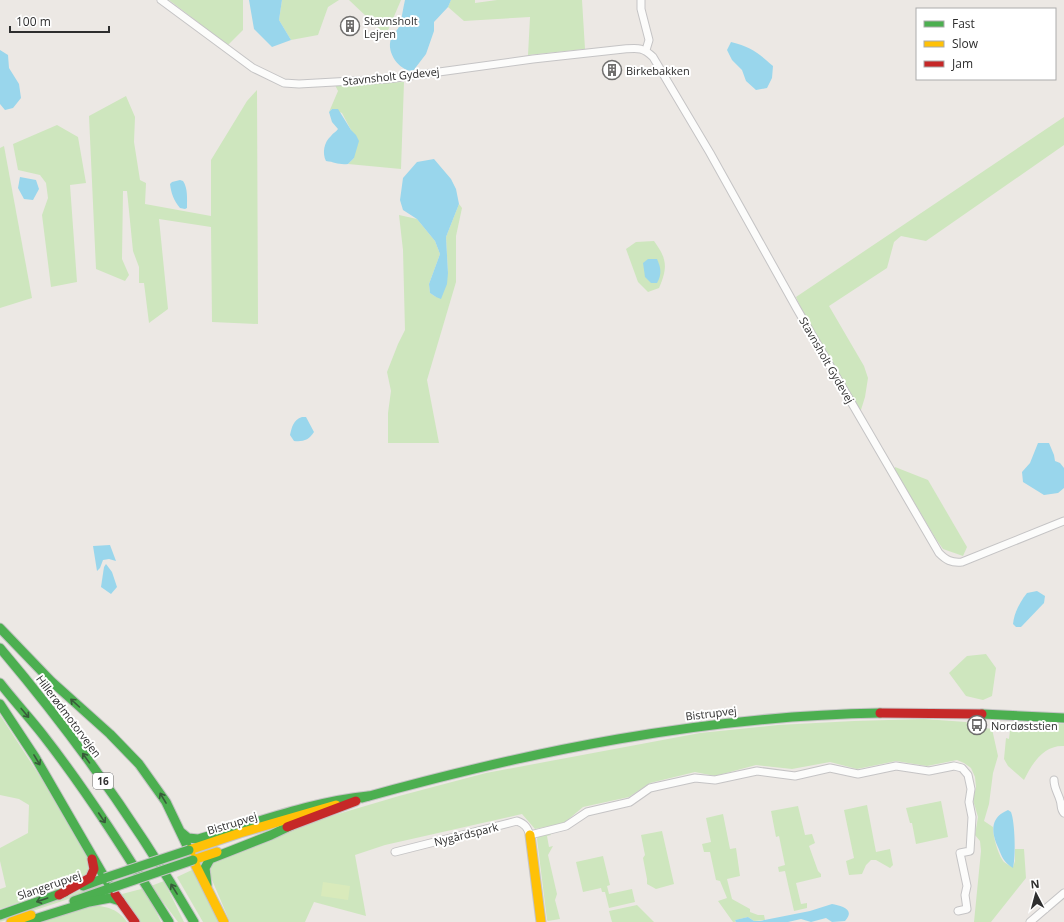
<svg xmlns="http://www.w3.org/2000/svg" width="1064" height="922" font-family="'Open Sans',sans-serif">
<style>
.green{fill:#cee6be}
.pitch{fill:#d9eabb}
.water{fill:#99d6ec}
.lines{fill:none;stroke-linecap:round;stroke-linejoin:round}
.street-casing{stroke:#c5c4c5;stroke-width:9}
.fast-casing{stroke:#c5c4c5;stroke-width:11}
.slow-casing{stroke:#c5c4c5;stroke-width:11}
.jam-casing{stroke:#c5c4c5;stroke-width:11}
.street{stroke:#fcfcfb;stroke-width:7}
.fast{stroke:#4caf50;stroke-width:9}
.slow{stroke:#ffc107;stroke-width:9}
.jam{stroke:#c62828;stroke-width:9}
.fast-bridge-casing{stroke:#c5c4c5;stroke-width:11;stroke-linecap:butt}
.fast-bridge{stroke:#4caf50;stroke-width:9}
.oneway{stroke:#385b3a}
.labels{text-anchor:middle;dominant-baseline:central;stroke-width:4;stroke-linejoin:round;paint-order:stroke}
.shield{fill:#fff;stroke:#6d6d6d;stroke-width:1}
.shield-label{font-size:10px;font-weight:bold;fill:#2e2e2e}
.poi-label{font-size:11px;fill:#2e2e2e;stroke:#fff;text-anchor:start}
.street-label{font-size:11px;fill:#2e2e2e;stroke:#fff}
</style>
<rect width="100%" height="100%" fill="#ece8e4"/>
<g class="green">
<polygon points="169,0 243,0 243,30 228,45"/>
<polygon points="282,0 339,0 328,7 318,35 291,40 279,20"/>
<polygon points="349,0 401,0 386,35"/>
<polygon points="451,0 475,0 475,3 497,0 582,0 585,49 528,55 530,17 464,21 448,7"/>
<polygon points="404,82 401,169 348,164 354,158 351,130 342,113 332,109 329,112 338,91 335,85"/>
<polygon points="257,90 258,324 212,322 211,227 159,219 168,309 149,323 144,283 139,283 139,267 133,251 127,191 123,191 122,259 129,275 125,281 96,269 89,116 126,96 135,117 134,142 140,180 146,183 145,204 211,216 211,160 247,101"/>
<polygon points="1064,117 1064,145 926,241 901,236 894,242 887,268 829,306 864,366 868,378 865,397 860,413 808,324 796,297"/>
<polygon points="57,125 78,137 86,183 70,185 77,282 51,287 42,215 48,198 46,183 40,175 18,170 13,144"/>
<polygon points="4,146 32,298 0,308 0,148"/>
<polygon points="459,204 462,208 456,236 456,282 427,380 439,443 388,443 388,413 391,391 387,372 398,344 405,330 403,250 399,215 417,219 435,241 440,254 429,284 430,293 436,297 448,273 446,237"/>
<path d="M654 241C667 259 668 267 659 288L648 292 638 282 626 249 636 242Z"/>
<polygon points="895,467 928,480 967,547 963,556 943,549 936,539 895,470"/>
<polygon points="986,654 996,668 992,696 983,700 966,696 949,673 967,656"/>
<polygon points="0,715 41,778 88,859 89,869 82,881 0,909 0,889 6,887 0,861 0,848 28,833 29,805 19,799 0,795"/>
<path d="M924 719 966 722C974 727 982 728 992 729L998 756 993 773 989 804 984 821 993 827C993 836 998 855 1004 862 1007 864 1010 866 1013 867L1015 861V849H1024L1026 878 991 922H974L981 851 980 841 975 835 978 817 973 800 976 787 975 777 971 768 964 763 957 760 927 766 896 761 857 769 830 762 792 769 756 765 715 776 695 772 650 783 629 797 583 807 564 823 535 829 522 814 385 845 355 855 366 916 314 902 305 922H230L209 873 214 860 311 822 399 796 486 773 700 733 778 725 854 721Z"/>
<path d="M1011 722 1064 724V746C1043 745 1032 764 1024 780L1008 766 1004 759 1006 738 1009 739Z"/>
<polygon points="941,801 948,837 916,844 912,823 910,823 906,808"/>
<polygon points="867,805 876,852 890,849 893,865 890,868 876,860 871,860 866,865 862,874 849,875 846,861 854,858 844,810"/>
<polygon points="798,806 805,835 812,834 815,843 809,846 818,871 821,874 821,877 796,883 801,904 807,903 807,908 794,911 785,871 779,872 778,867 785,865 779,836 776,837 771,811"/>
<polygon points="723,814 730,849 736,848 740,876 727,879 732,899 750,909 750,912 758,915 764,915 765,920 754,921 748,917 735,920 736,922 733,922 718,901 727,898 720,881 716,880 710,852 704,852 702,844 711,842 706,818"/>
<polygon points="662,831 674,884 656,889 647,884 647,879 643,858 645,855 641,835"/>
<polygon points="550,833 551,835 547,836 549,847 553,846 548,855 557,894 555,900 560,919 548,921 547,920 537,839 538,836"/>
<polygon points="603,856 610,885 607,886 609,894 632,889 635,902 609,908 605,892 602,892 601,888 583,892 576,862"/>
<polygon points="194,869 219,922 203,922 177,877"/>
<polygon points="164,881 184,922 178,922 151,886"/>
<polygon points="101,883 104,884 104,887 0,922 0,918"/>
<polygon points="145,888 161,922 138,922 124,902 122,894"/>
<path d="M93 905C108 907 118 909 127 922H40Z"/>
<polygon points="637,905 654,922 612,922 609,911"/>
</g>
<polygon class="pitch" points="323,882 350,886 348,900 321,896"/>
<g class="water">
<polygon points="249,0 282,0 279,20 291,40 272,47 254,29"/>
<path d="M405 0H451L448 7 434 22V31L426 54 413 71C399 71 386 52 391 39 393 34 398 30 400 25 402 17 403 8 405 0Z"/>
<path d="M731 42C751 47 757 52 773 66L772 78 767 88 756 90 746 81 742 70 732 60 727 50Z"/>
<polygon points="0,50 8,55 9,68 19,84 21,98 13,108 5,110 0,104"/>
<path d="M332 109H338L351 130 356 135 359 141 354 158 348 164C338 165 335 162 326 161 322 153 324 142 331 136 333 133 336 132 338 129L332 122 329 112Z"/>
<polygon points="434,159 451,179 456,189 459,204 446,237 448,273 447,284 441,299 436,297 430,293 429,284 440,254 435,241 417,219 403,210 400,200 403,178 417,162"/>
<polygon points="20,177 36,180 39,189 33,200 24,199 18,188"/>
<path d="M180 180 183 181C188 188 187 199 187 208L185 209 180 208C174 201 171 193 170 184L172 182Z"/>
<path d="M648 259H657C661 268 662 274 657 283H651L645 277 643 263Z"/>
<path d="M302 417H306L314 432C309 440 303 442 294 441L290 435C292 427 293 420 302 417Z"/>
<polygon points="1038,443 1049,443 1054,455 1055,461 1060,463 1064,468 1064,488 1058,493 1044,495 1023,482 1022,472 1030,463"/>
<polygon points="110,545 116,561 109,559 103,560 100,568 97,571 93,546"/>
<polygon points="106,564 112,572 117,587 111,594 101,587 104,567"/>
<path d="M1037 591 1045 596 1044 603 1021 627H1016L1013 624C1014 613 1020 602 1027 593Z"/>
<path d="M1008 810 1011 812C1015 822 1016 857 1013 868 1002 861 1002 856 997 845 991 830 991 817 1008 810Z"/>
<path d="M832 904C841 906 856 909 845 921L832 922 826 918 811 922 801 919 788 922H736L735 920 748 917 754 921H760L810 911Z"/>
</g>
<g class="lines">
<g class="street-casing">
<g id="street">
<path d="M161 0 253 68 284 83 299 84 388 79 533 59 624 49C638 48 643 47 653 57L710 153 797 309 939 553C946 560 951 563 962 562L1064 521"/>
<polyline points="641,0 641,9 649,40 646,50"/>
<path d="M1054 780C1054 788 1058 793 1060 800 1062 805 1060 809 1064 813"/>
<path d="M395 852 517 821C525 824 527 827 530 835L566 826 587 812 630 802 650 788 695 778 715 780 757 771 795 776 830 768 858 774 896 766 929 771 954 766 962 768 968 775 971 789 969 802 972 817 970 851 960 853 967 886 965 895 967 909 958 911"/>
<polyline points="1030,922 1064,893"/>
</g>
</g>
<g class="fast-casing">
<g id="fast">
<polyline points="0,628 51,681 110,734 139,764 166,802 189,850"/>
<path d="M0 648C72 733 138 825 194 922"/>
<path d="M0 683C14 701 29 717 43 735 89 794 129 858 169 922"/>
<polyline points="0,704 35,757 105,878"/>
<polyline points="982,714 1064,718"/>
<path d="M362 798C531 751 704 716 880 713"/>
<path d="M182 833 188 838 198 839C255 824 309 802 368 796"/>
<polyline points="207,885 205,868 210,859 271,835 292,825"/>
<polyline points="74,901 111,888 105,878 83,886"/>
<polyline points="0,915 65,892"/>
<polyline points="25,922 89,902 110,898 120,901"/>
</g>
</g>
<g class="slow-casing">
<g id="slow">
<polyline points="530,835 541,922"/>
<polyline points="217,852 193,860 189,850 240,833 336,805"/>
<polyline points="193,860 224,922"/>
<polyline points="11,922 31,915"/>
</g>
</g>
<g class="jam-casing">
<g id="jam">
<polyline points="880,713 982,714"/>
<polyline points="287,827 356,801"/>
<polyline points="115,894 135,922"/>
<polyline points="59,895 90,878 94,869 92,859"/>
</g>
</g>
<use href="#street" class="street"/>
<use href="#fast" class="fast"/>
<use href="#slow" class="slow"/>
<use href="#jam" class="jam"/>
<g class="fast-bridge-casing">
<g id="fast-bridge">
<polyline points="105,878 189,850"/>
<polyline points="111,888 193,860"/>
</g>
</g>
<use href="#fast-bridge" class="fast-bridge"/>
</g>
<defs><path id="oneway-shaft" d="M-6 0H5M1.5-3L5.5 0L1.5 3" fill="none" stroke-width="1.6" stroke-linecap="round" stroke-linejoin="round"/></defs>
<g class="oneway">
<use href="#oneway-shaft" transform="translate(75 703) rotate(-138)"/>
<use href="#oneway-shaft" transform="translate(25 713) rotate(50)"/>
<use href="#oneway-shaft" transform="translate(86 758) rotate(-126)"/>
<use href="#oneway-shaft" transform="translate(37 760) rotate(59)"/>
<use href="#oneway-shaft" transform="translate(163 798) rotate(-121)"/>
<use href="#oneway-shaft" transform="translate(102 818) rotate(56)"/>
<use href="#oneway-shaft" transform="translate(174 889) rotate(-122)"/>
<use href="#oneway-shaft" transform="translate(42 900) rotate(161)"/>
</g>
<defs>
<g id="building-ring" transform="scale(1)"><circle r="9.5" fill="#fff" stroke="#706f6e" stroke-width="1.5"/><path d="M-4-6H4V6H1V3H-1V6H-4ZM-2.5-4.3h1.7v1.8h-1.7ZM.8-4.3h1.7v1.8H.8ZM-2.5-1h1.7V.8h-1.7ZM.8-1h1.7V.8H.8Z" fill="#706f6e"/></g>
<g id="bus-ring" transform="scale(1)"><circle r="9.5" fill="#fff" stroke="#706f6e" stroke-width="1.5"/><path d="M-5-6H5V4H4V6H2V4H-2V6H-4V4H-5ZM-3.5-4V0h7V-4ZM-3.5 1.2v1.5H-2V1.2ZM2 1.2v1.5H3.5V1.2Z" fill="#706f6e"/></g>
</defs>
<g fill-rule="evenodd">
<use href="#building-ring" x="350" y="26"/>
<use href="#building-ring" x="612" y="70"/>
<use href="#bus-ring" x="977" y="725"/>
</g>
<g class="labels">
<rect class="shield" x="93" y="773" width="20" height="16" rx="3"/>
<g class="shield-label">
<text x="103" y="781">16</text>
</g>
<g class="poi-label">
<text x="364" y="20">Stavnsholt<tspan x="364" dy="13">Lejren</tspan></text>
<text x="626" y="70">Birkebakken</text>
<text x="991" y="725">Nordøststien</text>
</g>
<g class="street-label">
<text transform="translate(391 76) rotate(-6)">Stavnsholt Gydevej</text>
<text transform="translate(827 360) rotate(60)">Stavnsholt Gydevej</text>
<text transform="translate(711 713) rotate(-7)">Bistrupvej</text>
<text transform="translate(69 716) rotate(53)">Hillerødmotorvejen</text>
<text transform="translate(232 823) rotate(-17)">Bistrupvej</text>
<text transform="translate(466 834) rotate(-14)">Nygårdspark</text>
<text transform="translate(49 885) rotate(-19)">Slangerupvej</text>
</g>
</g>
<rect x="916" y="8" width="140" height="72" fill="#ffffff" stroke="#ababab"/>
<rect x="924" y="21" width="20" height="6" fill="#4caf50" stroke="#ababab"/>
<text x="952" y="28" font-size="12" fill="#2e2e2e">Fast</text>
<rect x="924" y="41" width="20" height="6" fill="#ffc107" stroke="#ababab"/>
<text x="952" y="48" font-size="12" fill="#2e2e2e">Slow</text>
<rect x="924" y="61" width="20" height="6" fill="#c62828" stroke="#ababab"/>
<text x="952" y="68" font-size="12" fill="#2e2e2e">Jam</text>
<g transform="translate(1036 894) rotate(354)" stroke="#ffffff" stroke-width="3" paint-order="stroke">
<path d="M0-3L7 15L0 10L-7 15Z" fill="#2e2e2e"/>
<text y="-6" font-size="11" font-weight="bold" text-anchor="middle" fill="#2e2e2e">N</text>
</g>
<path d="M10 26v6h99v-6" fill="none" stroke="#2e2e2e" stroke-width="2"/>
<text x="16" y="26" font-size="12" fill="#2e2e2e" stroke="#ffffff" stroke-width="3" paint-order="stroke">100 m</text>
</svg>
